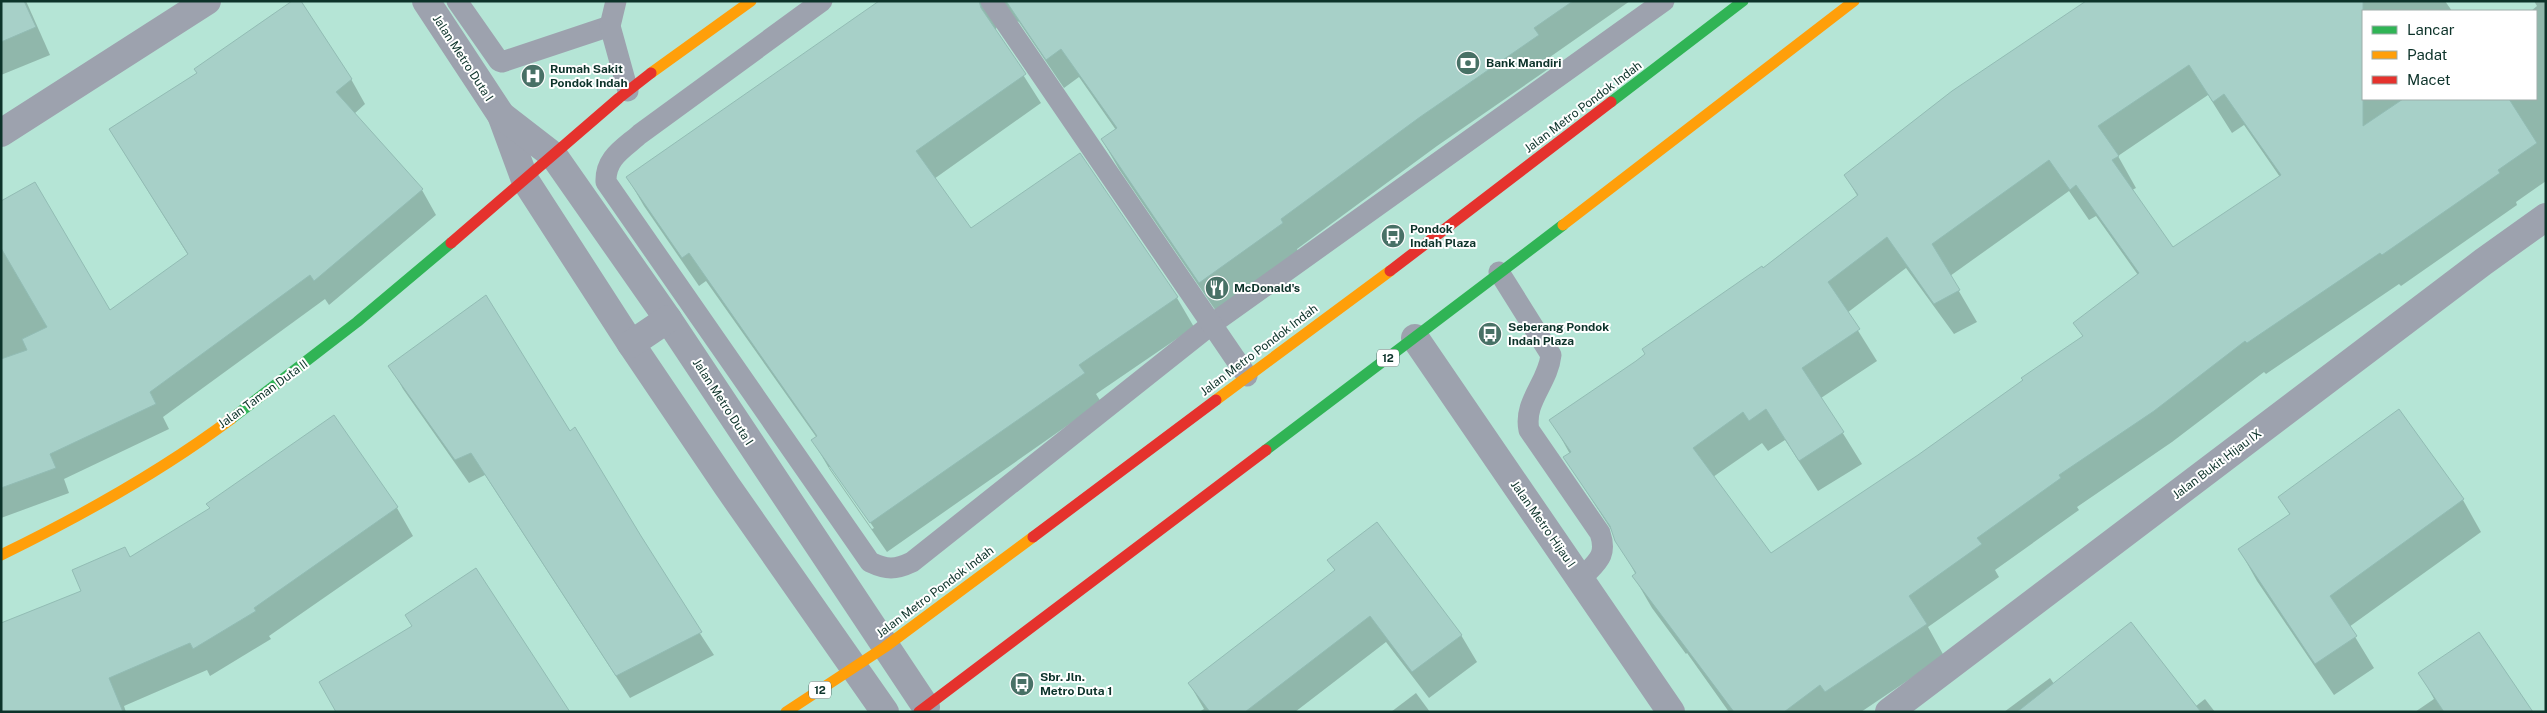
<svg xmlns="http://www.w3.org/2000/svg" width="2547" height="713" font-family="'Public Sans',sans-serif">
<style>
.shadow{fill:#0003;fill-rule:evenodd}
.building{fill:#a7d0c8;stroke:#92bcb4;fill-rule:evenodd}
.lines{fill:none;stroke-linecap:round;stroke-linejoin:round}
.lane{stroke:#9da2ae;stroke-width:21}
.street{stroke:#9da2ae;stroke-width:28}
.fast{stroke:#30b455;stroke-width:11}
.slow{stroke:#ff9f0a;stroke-width:11}
.jam{stroke:#e5322d;stroke-width:11}
.labels{text-anchor:middle;dominant-baseline:central;stroke-width:4;stroke-linejoin:round;paint-order:stroke}
.shield{fill:#fff;stroke:#56706a;stroke-width:1}
.shield-label{font-size:11px;font-weight:bold;fill:#0d332a}
.street-label{font-size:12px;fill:#0d332a;stroke:#fff}
.poi-label{font-size:12px;font-weight:bold;fill:#0d332a;stroke:#fff;text-anchor:start}
</style>
<rect width="100%" height="100%" fill="#b5e5d6"/>
<g class="shadow">
<polygon points="1,1 26,1 50,55 1,75"/>
<path d="M881 1H1630L1550 57 1554 65 1437 146 1297 249 1299 253 1216 311 1119 169 1102 140 1116 130 1079 77 1064 88 1019 22 1008 17 1000 20 995 31 1041 103 934 179 971 230 1080 155 1177 298 1194 327 1096 394 1101 402 887 552 830 470 813 441 817 438 706 281 699 286 644 206 627 177ZM829 467H832L874 528 872 529Z"/>
<path d="M2089 1H2445L2452 11H2363V99H2536V11H2531L2537 6 2534 1H2546V181L2516 202 2517 205 2401 286 2399 284 2266 374 2264 372 2172 442 2077 507 2079 510 1995 570 1999 577 1928 627 1944 656 1861 712H1729L1687 653 1686 654 1652 608 1634 577 1636 575 1614 534 1564 457 1570 454 1551 420 1637 362 1858 197 1845 175ZM2208 95 2232 133 2244 125 2280 177 2173 249 2132 190 2136 188 2118 156ZM2069 191 2089 220 2096 216 2138 275 2075 323 2083 337 1919 456 1770 554 1713 477 1762 443 1768 451 1785 440 1818 491 1862 464 1821 398 1877 361 1847 313 1906 268 1954 334 1977 322 1950 276Z"/>
<polygon points="351,79 365,104 354,114 422,190 436,215 329,305 325,299 163,417 169,429 64,479 69,493 1,518 1,203 110,312 188,255 110,130"/>
<polygon points="390,366 569,433 714,655 630,698 485,475 469,483 403,389"/>
<polygon points="2399,410 2463,500 2481,532 2349,627 2374,668 2334,695 2257,581 2239,549 2290,515 2279,497"/>
<polygon points="334,417 397,508 413,536 269,636 271,639 210,676 207,670 124,706 126,712 1,712 83,591 130,559 211,509"/>
<polygon points="1329,560 1461,635 1477,662 1429,698 1386,642 1295,712 1199,712 1204,709 1189,683 1335,571"/>
<polygon points="2420,674 2532,712 2415,712 2434,699"/>
<polygon points="2050,678 2054,684 2196,706 2205,699 2215,712 2004,712"/>
<polygon points="1416,693 1430,712 1391,712"/>
</g>
<g class="building">
<polygon points="1,1 24,1 36,27 1,42"/>
<polygon points="292,1 301,1 352,79 336,92 423,189 314,281 310,275 150,392 156,404 50,454 56,468 1,488 1,359 27,350 22,339 47,327 1,248 1,201 35,182 110,310 188,254 109,129 197,73 194,69"/>
<polygon points="879,1 979,1 981,8 1026,74 916,151 971,228 1080,153 1178,297 1079,365 1085,373 870,523 811,440 817,436 689,253 682,258 626,177"/>
<polygon points="1006,1 1573,1 1534,28 1539,35 1420,117 1281,219 1283,223 1199,283 1101,139 1117,128 1061,49 1046,60"/>
<path d="M2086 1H2363V126L2403 99H2509L2537 143 2498 170 2500 173 2382 255 2380 253 2247 343 2245 341 2154 411 2059 475 2061 478 1977 538 1982 544 1909 596 1927 624 1825 692 1820 685 1784 712H1734L1632 576 1636 573 1615 541 1610 526 1563 457 1571 452 1549 420 1636 361 1645 354 1642 349 1762 266 1763 268 1858 195 1844 175 1952 91ZM2189 65 2213 102 2224 94 2281 175 2173 247 2112 160 2119 156 2098 126ZM2049 160 2070 190 2076 185 2139 273 2073 323 2083 336 2021 378 2023 380 1918 455 1771 553 1693 448 1743 412 1749 421 1766 409 1799 461 1844 432 1802 368 1860 329 1828 282 1887 237 1934 304 1960 290 1932 244Z"/>
<polygon points="486,295 570,431 575,427 641,536 702,632 616,676 471,453 455,460 388,366"/>
<polygon points="2399,409 2464,499 2330,596 2357,636 2315,664 2238,549 2290,514 2278,497"/>
<polygon points="334,415 398,507 254,608 256,611 193,649 190,643 109,678 123,712 1,712 1,623 81,591 72,570 125,547 130,557 210,508 206,504"/>
<polygon points="1377,522 1462,635 1412,672 1370,616 1245,712 1210,712 1188,683 1335,570 1327,560"/>
<polygon points="476,568 570,712 336,712 319,682 412,626 405,615"/>
<polygon points="2131,622 2201,712 2017,712"/>
<polygon points="2479,632 2533,712 2444,712 2418,673"/>
</g>
<g class="lines">
<g class="lane">
<polyline points="457,1 499,61 502,62 610,26"/>
<polyline points="616,1 610,26 628,91"/>
<path d="M822 1 640 134C623 149 605 158 606 182L870 562C887 570 895 570 912 562L1212 324 1664 1"/>
<polyline points="991,1 1247,376"/>
<path d="M1499 272 1551 355C1548 383 1523 402 1529 430L1600 533C1608 557 1596 562 1581 579"/>
</g>
<g class="street">
<polyline points="426,1 501,115 525,180 631,344 727,486 885,712"/>
<polyline points="501,115 554,156 668,319 926,707"/>
<polyline points="1,133 207,1"/>
<polyline points="1415,338 1671,712"/>
<polyline points="631,344 668,319"/>
<polyline points="1889,712 2483,262 2546,217"/>
</g>
<g class="fast">
<polyline points="1611,102 1743,1"/>
<polyline points="231,419 357,322 451,243"/>
<polyline points="1266,450 1563,225"/>
</g>
<g class="slow">
<polyline points="651,73 751,1"/>
<polyline points="1563,225 1854,1"/>
<polyline points="1216,400 1390,271"/>
<path d="M1 555C81 516 159 473 231 419"/>
<polyline points="786,712 885,647 1033,537"/>
</g>
<g class="jam">
<polyline points="451,243 619,98 651,73"/>
<polyline points="1390,271 1611,102"/>
<polyline points="1033,537 1216,400"/>
<polyline points="919,712 1266,450"/>
</g>
</g>
<defs>
<g id="bank-disc" transform="scale(1.25)"><circle r="9.5" fill="#487166" stroke="#fff"/><path d="M-6-4H6V4H-6ZM0-2.3a2.3 2.3 0 1 0 0 4.6a2.3 2.3 0 1 0 0-4.6Z" fill="#fff"/></g>
<g id="hospital-disc" transform="scale(1.25)"><circle r="9.5" fill="#487166" stroke="#fff"/><path d="M-5-5h3v3.5h4V-5h3V5h-3V1.5h-4V5h-3Z" fill="#fff"/></g>
<g id="bus-disc" transform="scale(1.25)"><circle r="9.5" fill="#487166" stroke="#fff"/><path d="M-5-6H5V4H4V6H2V4H-2V6H-4V4H-5ZM-3.5-4V0h7V-4ZM-3.5 1.2v1.5H-2V1.2ZM2 1.2v1.5H3.5V1.2Z" fill="#fff"/></g>
<g id="restaurant-disc" transform="scale(1.25)"><circle r="9.5" fill="#487166" stroke="#fff"/><path d="M-5-6h1v4h1v-4h1v4h1v-4h1v5L-1.5 .5V6h-2V.5L-5-1ZM5-6V6H3V1.5H1.5Q1.5-4 5-6Z" fill="#fff"/></g>
</defs>
<g fill-rule="evenodd">
<use href="#bank-disc" x="1468" y="63"/>
<use href="#hospital-disc" x="533" y="76"/>
<use href="#bus-disc" x="1393" y="236"/>
<use href="#restaurant-disc" x="1217" y="288"/>
<use href="#bus-disc" x="1490" y="334"/>
<use href="#bus-disc" x="1022" y="684"/>
</g>
<g class="labels">
<g class="shield">
<rect x="1377" y="349.5" width="22" height="17" rx="4"/>
<rect x="809" y="681.5" width="22" height="17" rx="4"/>
</g>
<g class="shield-label">
<text x="1388" y="358">12</text>
<text x="820" y="690">12</text>
</g>
<g class="street-label">
<text transform="translate(463 58) rotate(57)">Jalan Metro Duta I</text>
<text transform="translate(1583 107) rotate(-37)">Jalan Metro Pondok Indah</text>
<text transform="translate(1259 350) rotate(-37)">Jalan Metro Pondok Indah</text>
<text transform="translate(263 394) rotate(-36)">Jalan Taman Duta II</text>
<text transform="translate(723 402) rotate(57)">Jalan Metro Duta I</text>
<text transform="translate(2217 464) rotate(-37)">Jalan Bukit Hijau IX</text>
<text transform="translate(1543 524) rotate(55)">Jalan Metro Hijau I</text>
<text transform="translate(935 592) rotate(-37)">Jalan Metro Pondok Indah</text>
</g>
<g class="poi-label">
<text x="1486" y="63">Bank Mandiri</text>
<text x="550" y="69">Rumah Sakit<tspan x="550" dy="14">Pondok Indah</tspan></text>
<text x="1410" y="229">Pondok<tspan x="1410" dy="14">Indah Plaza</tspan></text>
<text x="1234" y="288">McDonald's</text>
<text x="1508" y="327">Seberang Pondok<tspan x="1508" dy="14">Indah Plaza</tspan></text>
<text x="1040" y="677">Sbr. Jln.<tspan x="1040" dy="14">Metro Duta 1</tspan></text>
</g>
</g>
<rect width="2547" height="713" fill="none" stroke="#0d332a" stroke-width="5"/>
<rect x="2362" y="10" width="175" height="90" fill="#ffffff" stroke="#9eadaa"/>
<rect x="2372" y="26" width="25" height="8" fill="#30b455" stroke="#9eadaa"/>
<text x="2407" y="35" font-size="15" fill="#0d332a">Lancar</text>
<rect x="2372" y="51" width="25" height="8" fill="#ff9f0a" stroke="#9eadaa"/>
<text x="2407" y="60" font-size="15" fill="#0d332a">Padat</text>
<rect x="2372" y="76" width="25" height="8" fill="#e5322d" stroke="#9eadaa"/>
<text x="2407" y="85" font-size="15" fill="#0d332a">Macet</text>
</svg>
